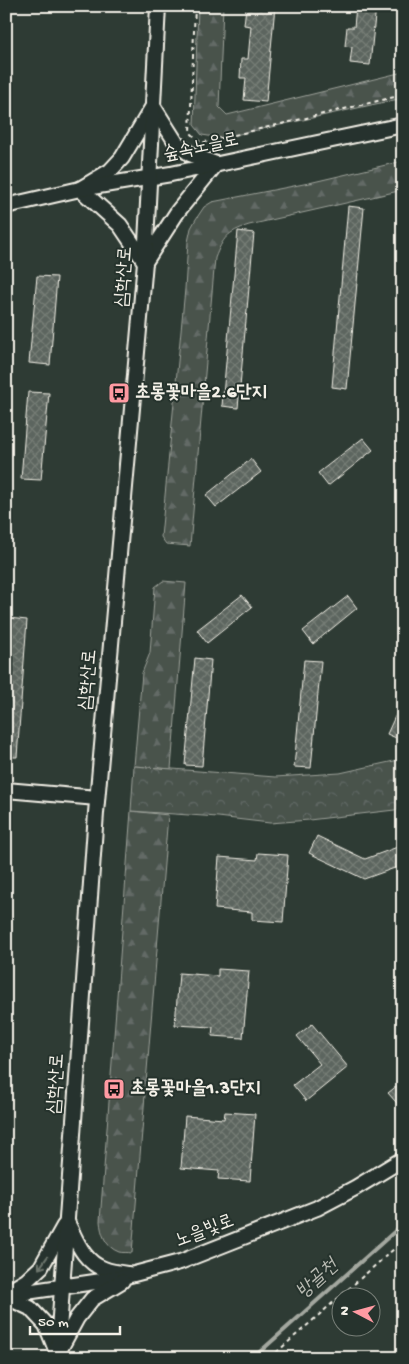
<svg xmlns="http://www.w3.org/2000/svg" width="409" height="1364" font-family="'Gochi Hand','Poor Story',sans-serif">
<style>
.forest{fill:url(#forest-firs);stroke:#9ea29a}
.park{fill:url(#park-crowns);stroke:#9ea29a}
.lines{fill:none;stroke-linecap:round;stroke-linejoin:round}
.stream{stroke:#a4a8a0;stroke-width:4}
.building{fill:url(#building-cross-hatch);stroke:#f4f1e8}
.minor-casing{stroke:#f4f1e8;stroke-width:18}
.path{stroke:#f4f1e8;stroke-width:2;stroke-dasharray:4 4;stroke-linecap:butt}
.minor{stroke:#26332d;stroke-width:14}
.oneway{stroke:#6e766e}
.labels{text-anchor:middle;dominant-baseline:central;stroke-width:4;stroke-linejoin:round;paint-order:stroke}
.street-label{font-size:19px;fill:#f4f1e8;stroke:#26332d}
.poi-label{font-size:19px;font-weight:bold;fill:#f4f1e8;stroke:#26332d;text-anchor:start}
.water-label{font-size:20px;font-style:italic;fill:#b8bab2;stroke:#26332d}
</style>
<defs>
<pattern id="forest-firs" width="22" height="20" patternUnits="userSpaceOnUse" patternTransform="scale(1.25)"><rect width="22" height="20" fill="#48524c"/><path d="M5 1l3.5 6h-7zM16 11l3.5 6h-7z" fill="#636b66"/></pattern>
<pattern id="park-crowns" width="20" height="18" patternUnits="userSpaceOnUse" patternTransform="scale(1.25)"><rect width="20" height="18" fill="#48524c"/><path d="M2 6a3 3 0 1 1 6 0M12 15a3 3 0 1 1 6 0" fill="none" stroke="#636b66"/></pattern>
<pattern id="building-cross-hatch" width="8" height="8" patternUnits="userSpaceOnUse" patternTransform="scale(1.25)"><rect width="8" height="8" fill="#5c655e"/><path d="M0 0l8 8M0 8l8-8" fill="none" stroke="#747c75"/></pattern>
</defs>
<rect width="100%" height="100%" fill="#2e3b34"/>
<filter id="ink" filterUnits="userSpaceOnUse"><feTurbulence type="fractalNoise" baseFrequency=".02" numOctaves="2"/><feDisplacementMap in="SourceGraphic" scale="10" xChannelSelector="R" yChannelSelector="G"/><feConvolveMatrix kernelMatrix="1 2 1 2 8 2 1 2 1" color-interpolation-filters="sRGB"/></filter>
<g filter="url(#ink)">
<g class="forest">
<polygon points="198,6 223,6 219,107 227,115 403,72 403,98 221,138 202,135 194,125"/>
<path d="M403 161V190L249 225C227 232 223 238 215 258L190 546 166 544 161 537 185 289 188 242 191 228 196 219 204 207 212 202 309 183Z"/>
<polygon points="163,581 186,583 171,769 134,766 142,673 150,653 155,587"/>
<path d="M131 811 168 815 132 1253C128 1252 122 1253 119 1252 105 1247 101 1233 100 1221Z"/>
</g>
<polygon class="park" points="403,759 403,809 309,820 270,823 218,817 131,811 134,766 275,777 340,773"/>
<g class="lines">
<polyline class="stream" points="253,1358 403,1224"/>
</g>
<g class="building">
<polygon points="253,6 275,6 266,102 244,100 246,78 240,78 241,59 248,59 251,26 244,25 246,7 253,8"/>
<polygon points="356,6 376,6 370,65 350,63 352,47 345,46 347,27 354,27"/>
<polygon points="348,206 364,208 347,389 332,387"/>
<polygon points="238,231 254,233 238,408 222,406"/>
<polygon points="37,276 57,277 50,365 29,363"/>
<polygon points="28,392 49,393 41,480 21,479"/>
<polygon points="363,438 373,450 328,486 318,473"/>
<polygon points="251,459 261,472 216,507 206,495"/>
<polygon points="242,595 252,607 207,643 197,630"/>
<polygon points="348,596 357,608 313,644 303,631"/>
<polygon points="8,618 27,620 17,757 6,757 6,644"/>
<polygon points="195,658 211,660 202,766 185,765"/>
<polygon points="304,660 321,661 311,768 294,767"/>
<polygon points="403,699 403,741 387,734"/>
<polygon points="317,836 365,859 403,845 403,865 364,879 309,853"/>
<polygon points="258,853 288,855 283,922 252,920 252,912 215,909 219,857 257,860"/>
<polygon points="218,969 249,971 243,1038 212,1036 213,1027 175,1025 179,973 218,976"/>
<polygon points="312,1024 348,1067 306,1101 293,1085 320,1064 297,1036"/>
<polygon points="403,1081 403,1110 388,1093"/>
<polygon points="225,1112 255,1114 250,1181 218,1179 219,1171 181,1168 185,1116 224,1119"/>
</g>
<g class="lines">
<g class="minor-casing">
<g id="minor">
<polygon points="153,106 177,144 190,154 216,164 178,211 145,262 120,225 80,189 110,171 122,158"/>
<polyline points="6,206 80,189 171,174 403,125"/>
<polyline points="6,790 97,798"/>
<path d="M67 1222C76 1239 83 1262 104 1269 111 1272 120 1273 128 1274"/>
<polyline points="6,1293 26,1281 41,1267 64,1226"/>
<polyline points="6,1295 115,1279 180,1262 317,1208 355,1188 403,1159"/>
<polyline points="6,1297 30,1308 46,1325 56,1350"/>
<polyline points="59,1351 77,1318 92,1299 122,1281"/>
<polyline points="57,1358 96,813 145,262 158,6"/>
</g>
</g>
<g class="path">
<polyline points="195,6 190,132 201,143 403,95"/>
<polyline points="270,1358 403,1241"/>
</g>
<use href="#minor" class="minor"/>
</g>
<defs><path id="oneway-shaft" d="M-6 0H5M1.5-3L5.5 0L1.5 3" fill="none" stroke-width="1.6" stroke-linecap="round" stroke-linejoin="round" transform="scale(1.25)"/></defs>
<use class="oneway" href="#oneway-shaft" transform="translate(43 1263) rotate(125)"/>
</g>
<defs>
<g id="bus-square" transform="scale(1.125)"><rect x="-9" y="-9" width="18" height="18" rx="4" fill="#ff9aa2" stroke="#26332d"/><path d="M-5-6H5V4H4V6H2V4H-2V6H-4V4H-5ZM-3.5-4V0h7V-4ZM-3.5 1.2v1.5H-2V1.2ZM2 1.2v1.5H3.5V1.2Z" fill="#111"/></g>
</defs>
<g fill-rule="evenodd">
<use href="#bus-square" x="119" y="393"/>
<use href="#bus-square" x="114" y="1089"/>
</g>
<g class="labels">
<g class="street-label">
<text transform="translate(201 148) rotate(-12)">숲속노을로</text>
<text transform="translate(125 277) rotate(-86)">심학산로</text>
<text transform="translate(89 680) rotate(-85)">심학산로</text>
<text transform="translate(57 1084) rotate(-86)">심학산로</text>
<text transform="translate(205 1232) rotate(-21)">노을빛로</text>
</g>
<g class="poi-label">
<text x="135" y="393">초롱꽃마을2.6단지</text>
<text x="130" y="1089">초롱꽃마을1.3단지</text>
</g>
<g class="water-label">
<text transform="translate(318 1280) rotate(-42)">방골천</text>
</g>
</g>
<rect width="409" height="1364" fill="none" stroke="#26332d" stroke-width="25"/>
<rect x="12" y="12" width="384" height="1339" fill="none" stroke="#f4f1e8" stroke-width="2" filter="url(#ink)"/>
<g transform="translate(356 1312) rotate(276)"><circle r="24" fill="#26332d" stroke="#787f78"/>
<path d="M0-4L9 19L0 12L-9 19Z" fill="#ff9aa2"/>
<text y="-8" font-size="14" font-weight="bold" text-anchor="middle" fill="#f4f1e8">N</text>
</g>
<path d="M30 1326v8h90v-8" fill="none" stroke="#f4f1e8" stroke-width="2.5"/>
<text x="38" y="1326" font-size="15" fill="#f4f1e8" stroke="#26332d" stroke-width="4" paint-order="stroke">50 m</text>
</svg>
